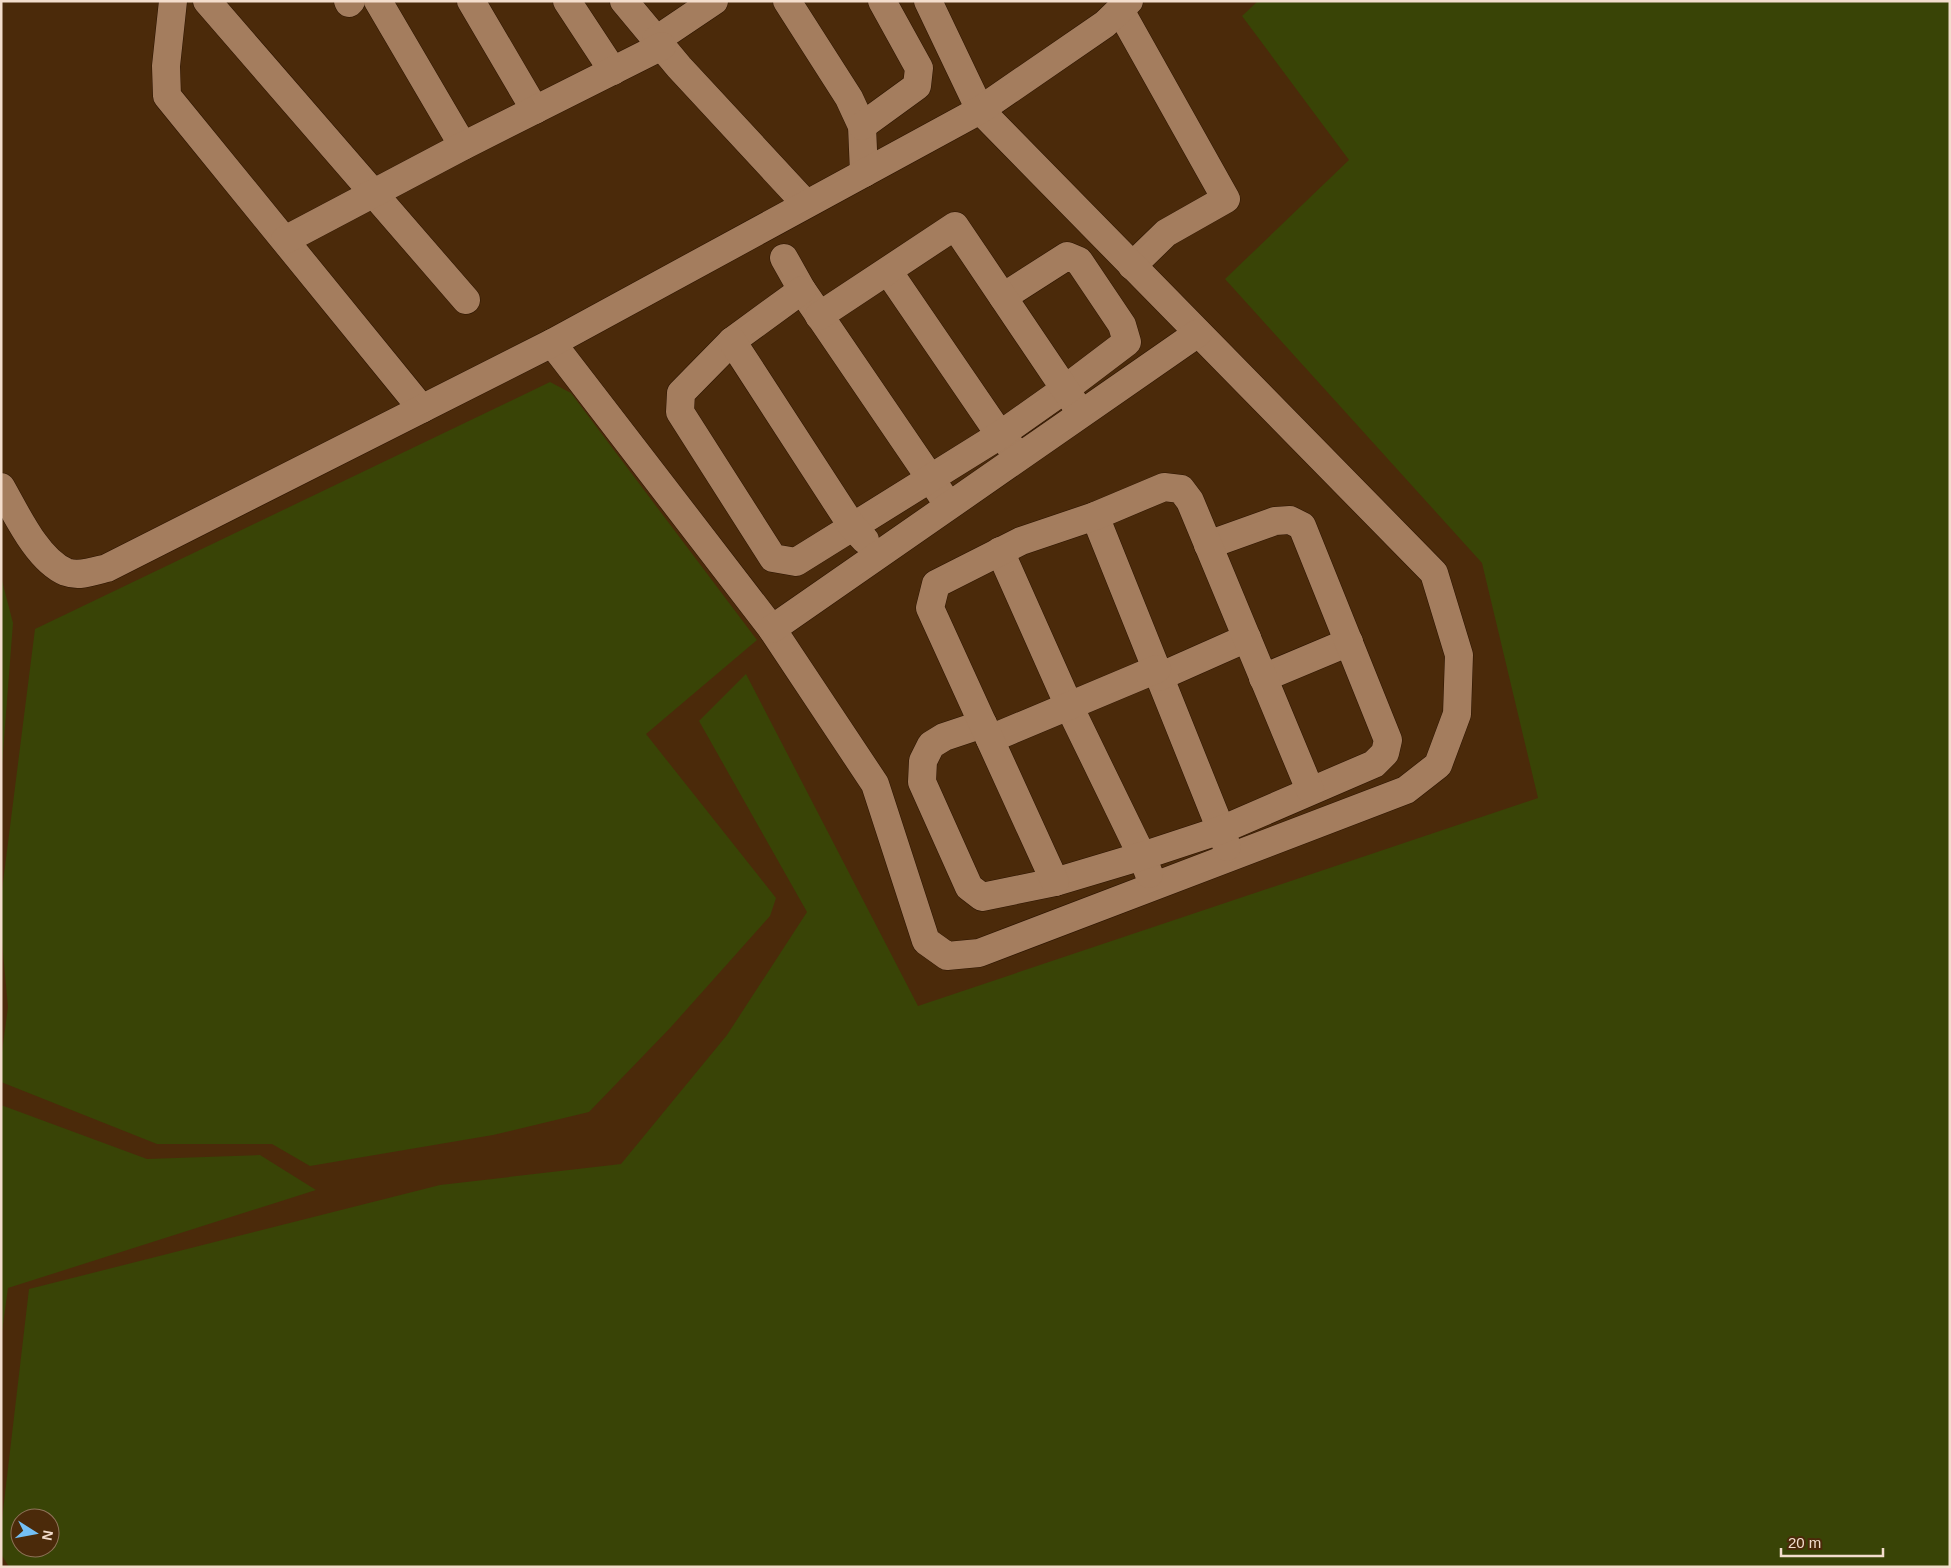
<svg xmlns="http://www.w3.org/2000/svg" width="1951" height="1568" font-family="Helvetica,sans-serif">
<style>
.green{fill:#394406;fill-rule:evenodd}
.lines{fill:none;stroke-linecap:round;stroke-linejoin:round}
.minor-casing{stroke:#2c1400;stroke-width:29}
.minor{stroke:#a47d5e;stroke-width:28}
</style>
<rect width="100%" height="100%" fill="#4b2a0a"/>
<g class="green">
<path d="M1258 1H1950V1567H9L1 1554V1528L29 1289 440 1185 621 1164 727 1035 807 912 699 721 746 674 918 1006 1538 798 1482 563 1225 279 1349 160 1242 16ZM20 1518H50V1548H20Z"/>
<polygon points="550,382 571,393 757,640 646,734 776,898 770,916 671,1027 589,1112 493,1135 310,1166 272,1144 157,1144 1,1082 1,1059 8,1007 1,932 1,898 35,629"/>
<polygon points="1,577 13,623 1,778"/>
<polygon points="1,1105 147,1159 260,1155 316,1190 8,1288 1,1339"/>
</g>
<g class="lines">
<g class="minor-casing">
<g id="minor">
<polyline points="173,1 166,66 167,96 422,409"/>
<polyline points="207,1 466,300"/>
<polyline points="348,1 349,3 351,1"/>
<polyline points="378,1 463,146"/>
<polyline points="471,1 535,110"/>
<polyline points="567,1 613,71"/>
<polyline points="624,1 679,67 806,204"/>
<polyline points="787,1 849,98 862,126 864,173"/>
<polyline points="1120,10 1226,199 1166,233 1132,266"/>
<polyline points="656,40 714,1"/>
<polyline points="862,126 917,86 919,68 882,1"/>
<polyline points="285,240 463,146 662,46"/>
<polyline points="784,258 802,290 941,494"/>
<polyline points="888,271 1000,435 1012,448"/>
<polyline points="802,290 732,341 681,393 680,412 773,558 796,562 1000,435 1065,389 1127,342 1122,325 1079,261 1067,256 1003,297"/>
<polyline points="819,316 955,226 1075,404"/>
<polyline points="732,341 852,526 865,540"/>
<polyline points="552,343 772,629 875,784 926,941 947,956 979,953 1406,790 1438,765 1457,714 1459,655 1434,573 980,110 928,1"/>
<path d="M1 487C16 513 37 560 66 572 79 577 95 571 107 568L552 343 980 110 1105 24 1129 1"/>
<polyline points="1095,516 1221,830 1227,847"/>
<polyline points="1000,551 1069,706 1142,856 1149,874"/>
<polyline points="772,629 1198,333"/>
<polyline points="1159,677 1247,638"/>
<polyline points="1263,678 1349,642"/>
<polyline points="983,724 944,737 931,745 923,761 922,782 969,887 982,897 1055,882 1142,856 1221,830 1374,764 1385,753 1388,740 1302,526 1290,520 1275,521 1208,545"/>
<polyline points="990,739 1157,669"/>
<polyline points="1055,882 930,608 936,584 1021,541 1095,516 1164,487 1181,489 1190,501 1310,790"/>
</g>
</g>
<use href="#minor" class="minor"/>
</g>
<rect width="1951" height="1568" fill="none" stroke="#f3ddcd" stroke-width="5"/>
<g transform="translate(35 1533) rotate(101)"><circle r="24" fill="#4b2a0a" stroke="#8e7258"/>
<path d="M0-4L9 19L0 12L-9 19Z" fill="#74c0f6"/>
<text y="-8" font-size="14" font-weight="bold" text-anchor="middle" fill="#f3ddcd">N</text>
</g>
<path d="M1781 1548v8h102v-8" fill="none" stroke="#f3ddcd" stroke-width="2.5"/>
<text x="1788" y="1548" font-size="15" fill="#f3ddcd" stroke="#4b2a0a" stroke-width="4" paint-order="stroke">20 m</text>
</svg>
